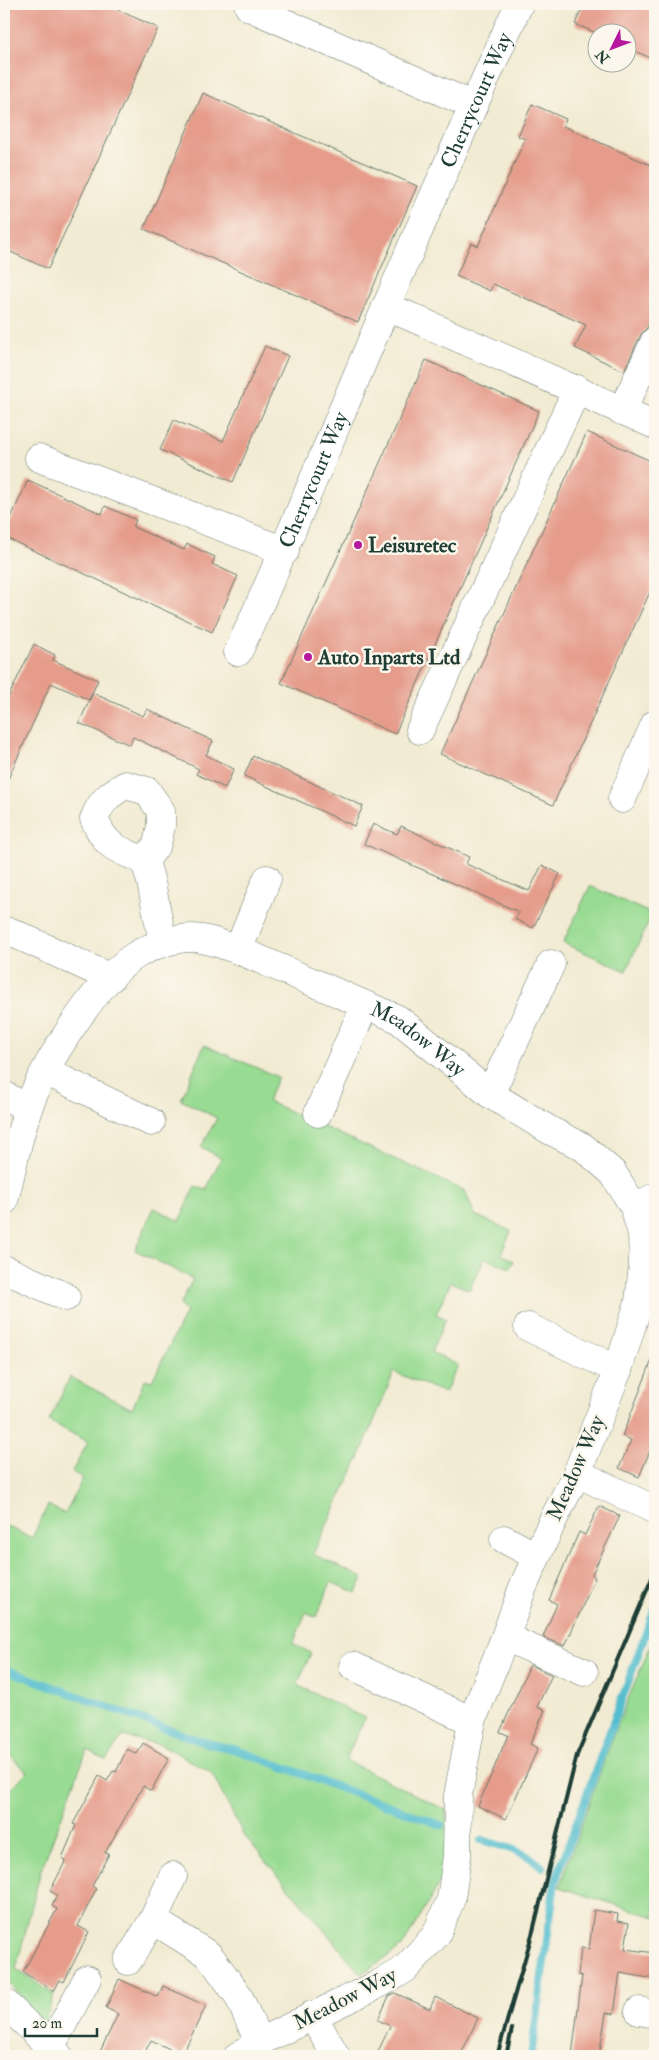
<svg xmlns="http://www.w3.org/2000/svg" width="659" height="2060" font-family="'IM FELL Double Pica',serif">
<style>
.green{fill:#98db92;stroke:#5c8c63}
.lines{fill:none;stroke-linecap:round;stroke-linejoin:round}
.stream{stroke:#53bece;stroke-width:8}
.building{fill:#e59c8b}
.minor-casing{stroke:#697a6c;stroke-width:29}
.minor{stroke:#fff;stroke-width:28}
.rail{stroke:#1f3d34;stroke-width:4}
.poi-dot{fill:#b5179e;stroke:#fbf7ec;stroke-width:2}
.labels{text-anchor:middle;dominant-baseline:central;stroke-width:5;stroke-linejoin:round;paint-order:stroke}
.street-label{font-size:21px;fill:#1f3d34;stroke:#fbf7ec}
.poi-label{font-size:21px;font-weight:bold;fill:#1f3d34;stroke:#fbf7ec;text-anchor:start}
</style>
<rect width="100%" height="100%" fill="#fbf7ec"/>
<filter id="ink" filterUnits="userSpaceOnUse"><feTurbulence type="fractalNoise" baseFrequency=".02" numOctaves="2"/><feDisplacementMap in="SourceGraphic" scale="10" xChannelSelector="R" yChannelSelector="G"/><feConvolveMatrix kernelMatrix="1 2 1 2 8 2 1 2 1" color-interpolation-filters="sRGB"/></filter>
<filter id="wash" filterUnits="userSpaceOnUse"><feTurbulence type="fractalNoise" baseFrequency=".0096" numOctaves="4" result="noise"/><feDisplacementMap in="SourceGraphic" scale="20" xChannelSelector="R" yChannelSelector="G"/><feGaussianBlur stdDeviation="1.12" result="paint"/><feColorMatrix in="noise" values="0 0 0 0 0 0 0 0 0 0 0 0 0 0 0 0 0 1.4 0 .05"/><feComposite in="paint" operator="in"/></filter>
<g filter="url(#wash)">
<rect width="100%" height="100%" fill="#f2ebd3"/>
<g class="green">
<polygon points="590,886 652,914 626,971 563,943"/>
<polygon points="204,1045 278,1077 267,1101 465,1191 475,1215 511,1231 501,1254 514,1261 510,1268 485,1258 469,1290 451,1282 436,1314 446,1319 431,1352 458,1365 445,1393 394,1372 359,1458 313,1554 363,1578 356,1593 331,1582 316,1617 306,1612 293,1644 311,1653 297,1685 365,1718 345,1760 446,1810 448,1869 402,1947 361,1974 243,1834 211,1772 162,1745 123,1736 106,1760 87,1750 41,1870 16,1969 54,1995 44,2024 4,1978 4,1831 7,1827 4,1824 4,1796 27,1772 4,1750 4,1525 32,1538 48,1505 65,1514 83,1478 72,1472 88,1442 49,1421 70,1377 132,1409 145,1379 152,1381 186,1312 180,1305 193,1279 135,1250 154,1208 180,1221 195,1186 206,1190 221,1158 201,1147 217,1118 181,1100"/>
<polygon points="655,1634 655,1917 559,1887 615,1731"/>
</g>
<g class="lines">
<g class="stream">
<polyline points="4,1669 203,1742 237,1750 441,1825"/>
<path d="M481 1840C501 1846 527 1851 542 1867"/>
<polyline points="531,2056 555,1882 655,1608"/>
</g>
</g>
<g id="blocks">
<g class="building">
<polygon points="4,4 105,4 158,28 48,269 4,249"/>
<polygon points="584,4 655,4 655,60 626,47 626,32 596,33 575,24"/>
<polygon points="203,93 417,186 358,322 144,229"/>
<polygon points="532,104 566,119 563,126 655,167 655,310 647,328 641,334 624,371 575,348 586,325 493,284 490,291 456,276 471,243 478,246 525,139 518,136"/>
<polygon points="265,346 288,356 233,482 160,450 174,420 223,441"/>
<polygon points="426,360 539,411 395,734 281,683"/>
<polygon points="587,432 655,463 655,581 553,805 440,754"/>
<polygon points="28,480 102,514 105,506 136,520 133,527 184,550 187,544 215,557 212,564 238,576 212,632 4,537 4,533"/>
<polygon points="34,644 55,655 53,660 98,680 89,700 51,683 4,788 4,706"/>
<polygon points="93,693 143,716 147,709 213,741 206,755 234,769 225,788 196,774 199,769 133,737 130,745 79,723"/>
<polygon points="253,756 363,806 354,826 244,776"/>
<polygon points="373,824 397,834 401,826 469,857 466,864 529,891 542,865 560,874 533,928 515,919 519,912 364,844"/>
<polygon points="654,1355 655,1439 639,1477 619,1468 631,1440 622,1436"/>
<polygon points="599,1506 620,1516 592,1574 595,1578 565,1646 543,1637 557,1604 549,1600 579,1532 585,1535"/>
<polygon points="530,1665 552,1675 537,1707 545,1710 530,1744 538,1748 506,1819 478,1806 508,1735 500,1732"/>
<polygon points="143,1743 169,1758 151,1791 143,1786 105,1853 109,1854 92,1886 96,1889 78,1926 89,1932 64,1982 60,1980 54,1991 23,1972 57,1909 52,1906 57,1895 50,1891 66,1860 62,1858 76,1825 73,1824 99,1776 107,1781 113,1771 116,1772 127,1749 137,1754"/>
<polygon points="594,1910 618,1914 617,1921 629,1923 625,1949 655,1953 655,1979 620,1973 614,2014 606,2013 599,2056 572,2056 582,1976 578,1975 581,1948 589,1949"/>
<polygon points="119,1979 158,1997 163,1986 206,2006 182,2055 151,2040 143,2056 98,2056 118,2014 106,2008"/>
<polygon points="395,1993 430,2009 435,1997 478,2018 460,2056 376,2056 390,2026 378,2020 389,1996"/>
</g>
</g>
</g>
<g filter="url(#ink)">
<use href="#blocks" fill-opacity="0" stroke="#697a6c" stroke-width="1"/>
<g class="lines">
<g class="minor-casing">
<g id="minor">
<polyline points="249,7 472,105"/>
<polyline points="386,306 655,425"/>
<polyline points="622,411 655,341"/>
<polyline points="39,458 285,551"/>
<path id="s1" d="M238 652C291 538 337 421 387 305 429 204 474 104 519 4"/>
<polyline points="420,730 577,389"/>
<polyline points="622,799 655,724"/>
<path d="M145 861 157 844 161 826V811L147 791 126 785C109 794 101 801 94 819 108 850 116 848 145 861L151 882 163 943"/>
<polyline points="11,932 111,978"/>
<polyline points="238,950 267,879"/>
<polyline points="45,1071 151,1122"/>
<polyline points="490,1094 551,964"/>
<polyline points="4,1095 28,1109"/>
<polyline points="318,1113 365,1005"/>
<path id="s2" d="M4 1201C12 1170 18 1138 28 1109 43 1065 95 984 133 957 148 947 172 938 191 938 207 938 223 945 238 950L398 1019 490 1094 551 1131 583 1147 613 1173 634 1207 642 1234 643 1264 639 1302 618 1370 577 1473 553 1520 523 1587 505 1637 472 1721 458 1795 457 1856 451 1899 436 1935 405 1969 379 1984 259 2042 238 2056"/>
<polyline points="634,1207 655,1197"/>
<polyline points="4,1269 66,1297"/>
<polyline points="528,1327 618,1370"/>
<polyline points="577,1473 655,1510"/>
<polyline points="504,1539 536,1556"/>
<polyline points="505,1637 584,1672"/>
<polyline points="353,1666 472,1721"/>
<polyline points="153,1920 209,1955 238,1995 259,2042"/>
<polyline points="128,1961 153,1920 173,1876"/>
<polyline points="4,2002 59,2056"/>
<polyline points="639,2011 655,2014"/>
<polyline points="312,2015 336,2056"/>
<polyline points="50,2048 87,1979"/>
</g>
</g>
<use href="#minor" class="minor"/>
<g class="rail">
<polyline points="497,2056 533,1931 577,1755 655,1571"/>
<polyline points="506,2056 512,2029"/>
</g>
</g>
</g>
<g class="poi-dot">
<circle cx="358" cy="545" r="5"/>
<circle cx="308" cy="657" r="5"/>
</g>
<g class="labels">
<g class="street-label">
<text stroke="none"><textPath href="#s1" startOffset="601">Cherrycourt Way</textPath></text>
<text stroke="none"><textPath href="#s1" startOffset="188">Cherrycourt Way</textPath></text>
<text stroke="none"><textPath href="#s2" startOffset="594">Meadow Way</textPath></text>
<text transform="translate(576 1468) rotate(-66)">Meadow Way</text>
<text transform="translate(345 1999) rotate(-27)">Meadow Way</text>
</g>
<g class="poi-label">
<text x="368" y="545">Leisuretec</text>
<text x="318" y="657">Auto Inparts Ltd</text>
</g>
</g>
<rect width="659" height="2060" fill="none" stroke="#fbf7ec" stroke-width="20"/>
<g transform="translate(612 48) rotate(228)"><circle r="24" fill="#fbf7ec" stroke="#a3ada2"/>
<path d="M0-4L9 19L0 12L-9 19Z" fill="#b5179e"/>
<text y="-8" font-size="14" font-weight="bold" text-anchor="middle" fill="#1f3d34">N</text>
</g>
<path d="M25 2028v8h72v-8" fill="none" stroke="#1f3d34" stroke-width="2.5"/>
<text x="32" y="2028" font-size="15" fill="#1f3d34" stroke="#fbf7ec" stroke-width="4" paint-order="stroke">20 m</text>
</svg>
